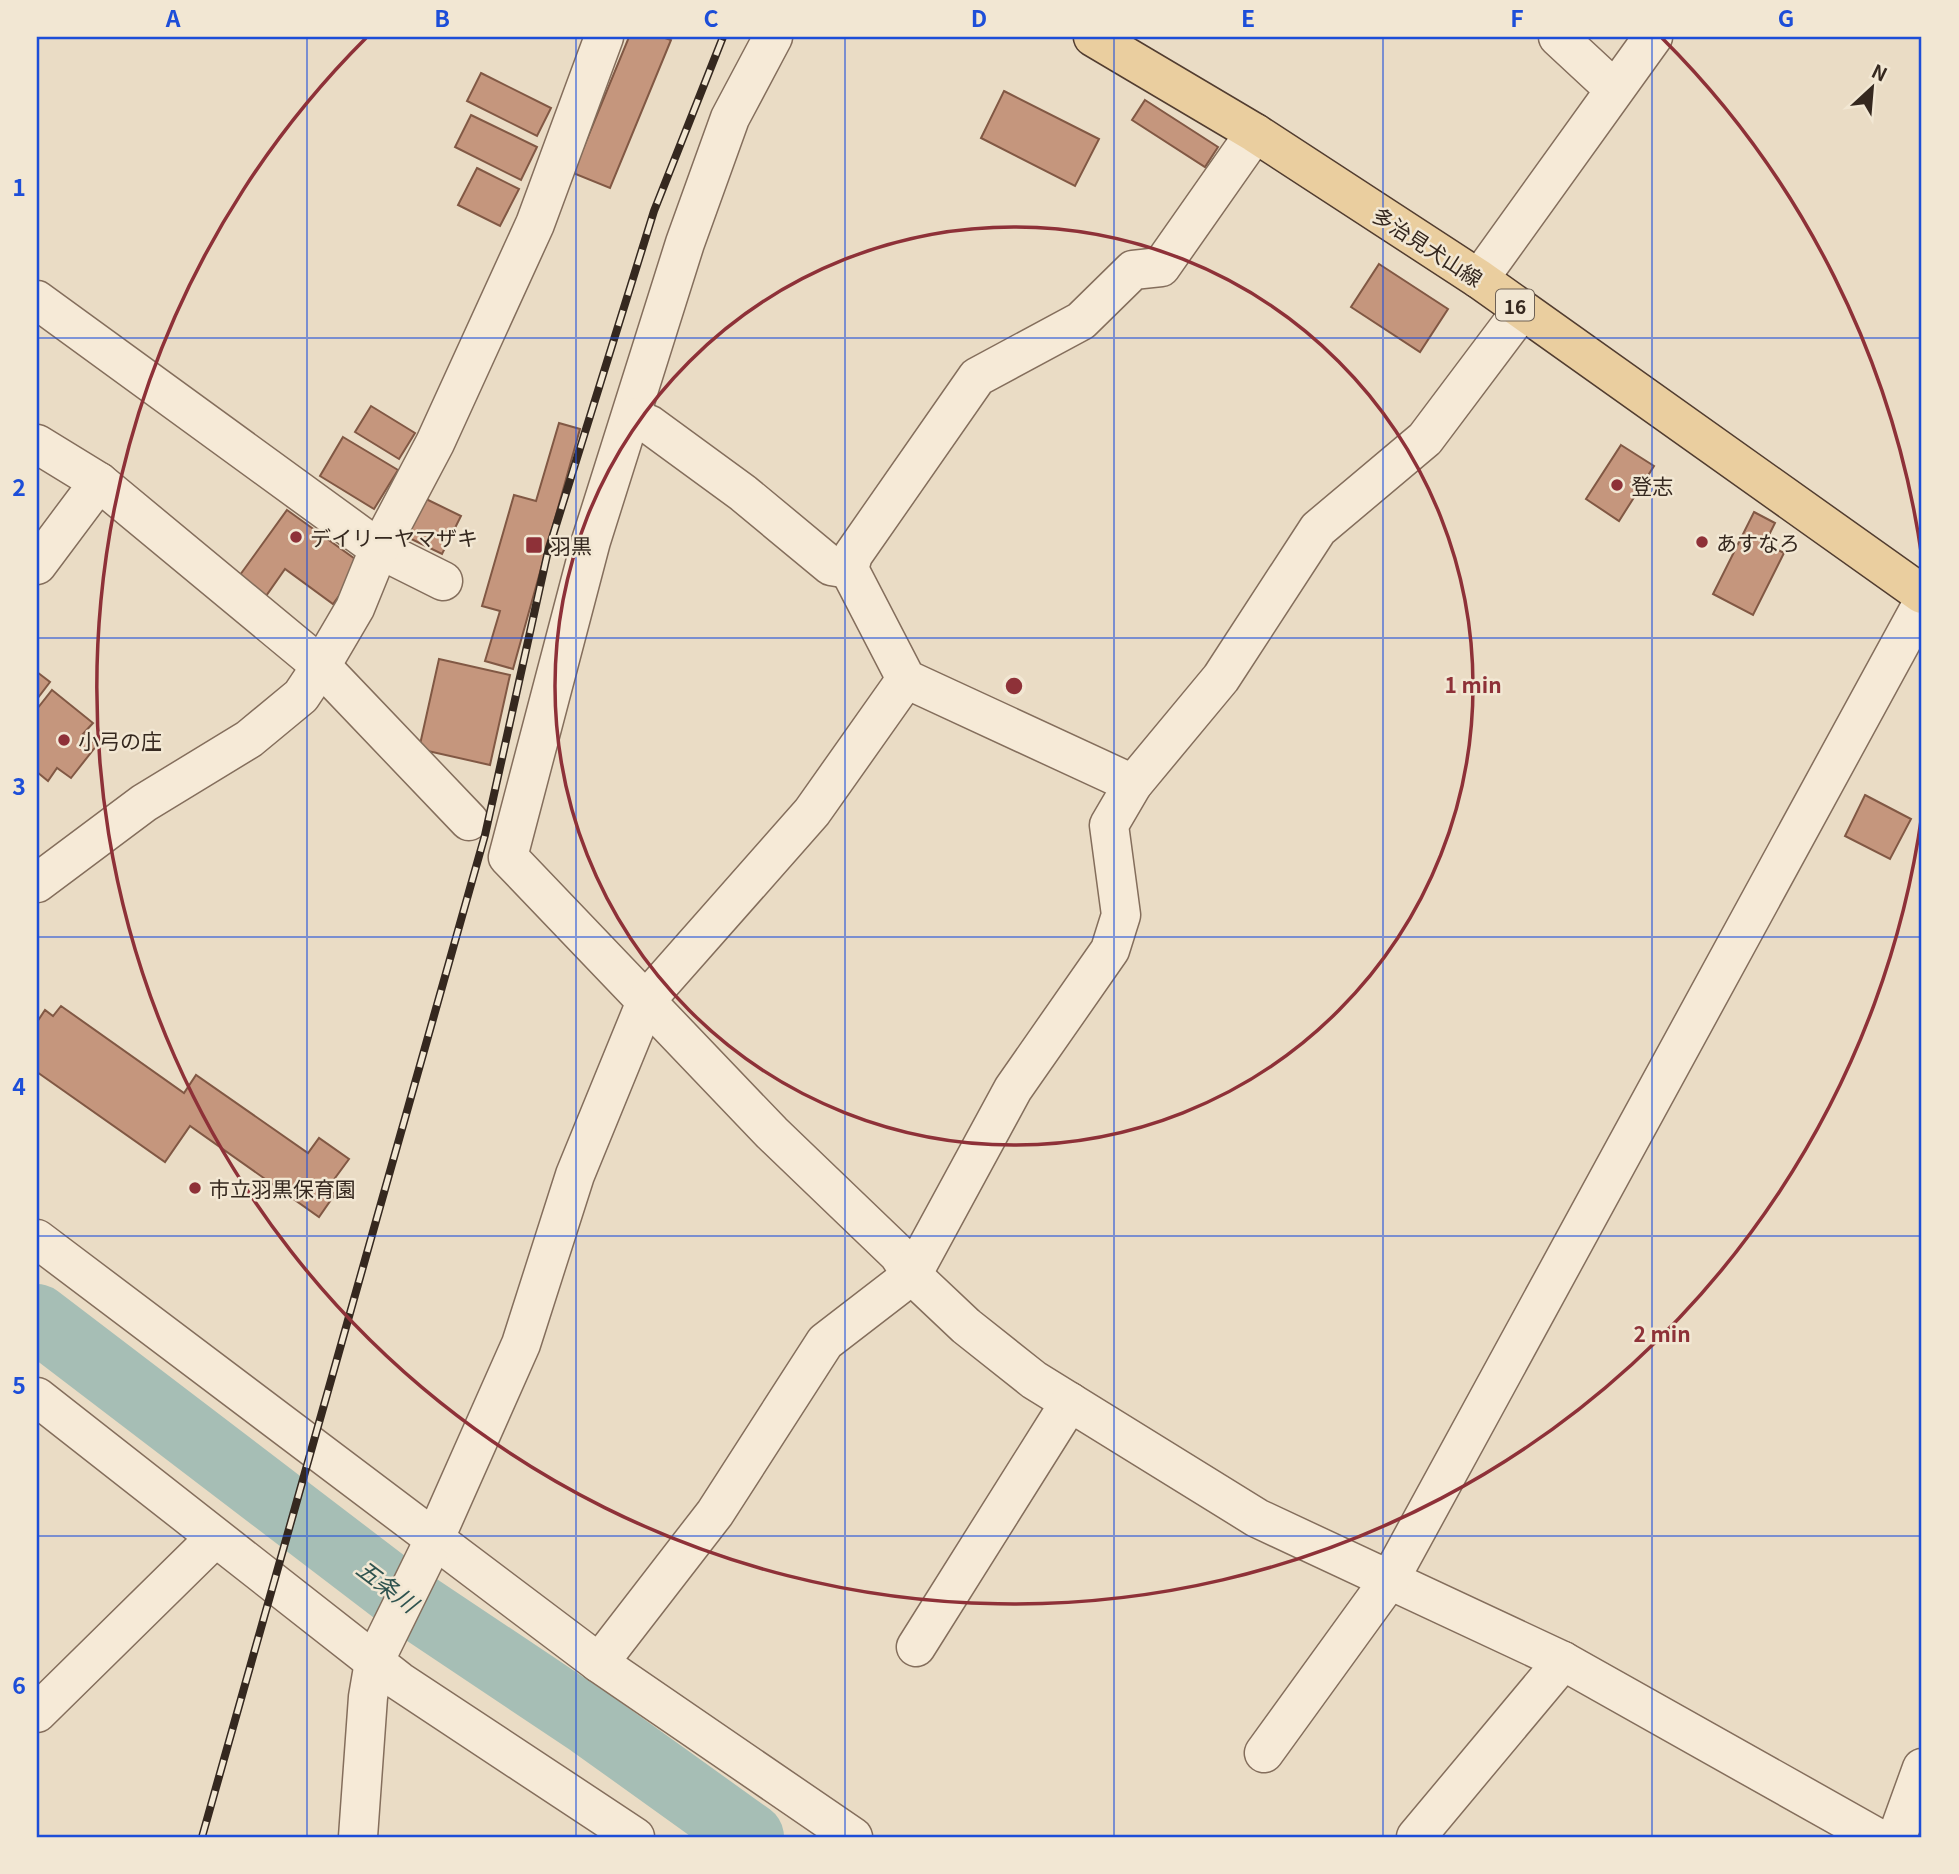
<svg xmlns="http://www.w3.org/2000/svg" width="1959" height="1874" font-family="Georgia,'Noto Sans JP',serif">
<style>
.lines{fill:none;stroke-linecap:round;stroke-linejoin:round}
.river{stroke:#a6beb5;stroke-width:68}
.building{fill:#c5967d;stroke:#815844;stroke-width:2}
.minor-casing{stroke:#846e5c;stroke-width:41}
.major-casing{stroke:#523d30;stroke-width:41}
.minor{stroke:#f6ead7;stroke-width:38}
.major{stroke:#eace9f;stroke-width:38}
.rail-casing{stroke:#35281f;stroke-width:8}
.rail{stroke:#f2e7d3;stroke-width:5;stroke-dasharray:16;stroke-linecap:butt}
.grid{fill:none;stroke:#1d4ed8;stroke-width:2;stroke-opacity:0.55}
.ring{fill:none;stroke:#8e3138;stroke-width:3.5}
.poi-dot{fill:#8e3138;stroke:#f2e7d3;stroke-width:2.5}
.labels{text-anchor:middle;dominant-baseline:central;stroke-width:5;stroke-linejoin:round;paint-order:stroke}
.shield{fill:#f2e7d3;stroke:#6e6155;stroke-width:2}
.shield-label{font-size:19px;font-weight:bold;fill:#35281f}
.street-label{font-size:21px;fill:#35281f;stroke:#f2e7d3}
.poi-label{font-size:21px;fill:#35281f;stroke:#f2e7d3;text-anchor:start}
.water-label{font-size:23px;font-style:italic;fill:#2f534f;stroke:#f2e7d3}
.centre{fill:#8e3138;stroke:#f2e7d3;stroke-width:3.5}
.ring-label{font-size:21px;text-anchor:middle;font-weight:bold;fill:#8e3138;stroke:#f2e7d3;stroke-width:5;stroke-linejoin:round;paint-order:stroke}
.neatline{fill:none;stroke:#1d4ed8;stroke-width:2.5}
.grid-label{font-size:23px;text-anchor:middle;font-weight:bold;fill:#1d4ed8}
</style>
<rect width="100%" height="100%" fill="#eadcc5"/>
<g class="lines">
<polyline class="river" points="37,1318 404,1598 591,1723 750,1837"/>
</g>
<g class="building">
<polygon points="629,37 662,37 671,40 610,188 573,173"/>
<polygon points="481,73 551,108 537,136 467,101"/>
<polygon points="1004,91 1099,139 1075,186 981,138"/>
<polygon points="1145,100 1218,147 1205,167 1132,120"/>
<polygon points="471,115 537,147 521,180 455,147"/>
<polygon points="477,168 519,189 500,226 458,205"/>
<polygon points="1379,264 1448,309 1420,352 1351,307"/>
<polygon points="371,406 415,433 399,459 355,432"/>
<polygon points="559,423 580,429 513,669 485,661 500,611 482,606 514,495 536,501"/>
<polygon points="343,437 398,470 374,509 320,476"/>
<polygon points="1621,445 1654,466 1619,521 1586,499"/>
<polygon points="424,498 461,516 442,554 405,536"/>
<polygon points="287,510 362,564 333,604 285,569 259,606 232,586"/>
<polygon points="1754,512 1775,523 1765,543 1784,553 1753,615 1713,594"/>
<polygon points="439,659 510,675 490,765 419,749"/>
<polygon points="37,672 50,682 37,699"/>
<polygon points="52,690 93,723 83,734 97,745 71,778 57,768 48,781 37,772 37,709"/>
<polygon points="1865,795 1911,819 1890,859 1845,836"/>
<polygon points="61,1006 184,1093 196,1075 308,1153 319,1138 349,1159 327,1189 335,1194 319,1217 190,1126 165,1162 37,1072 37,1022 45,1010 53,1016"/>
</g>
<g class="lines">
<g class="minor-casing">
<g id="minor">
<polyline points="773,37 730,118 685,243 591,541 508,857 772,1133 898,1254 912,1275 966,1326 1034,1380 1257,1518 1563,1661 1876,1837"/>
<polyline points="1558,37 1614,89"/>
<polyline points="1479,279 1653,37"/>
<polyline points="37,300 379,549 443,581"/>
<polyline points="631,417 650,425 743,493 831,566 849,569"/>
<polyline points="37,444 99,482 321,666 469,821"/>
<polyline points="37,565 99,482"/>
<polyline points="1133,784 906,679 849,569 853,555 977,377 1081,321 1133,270 1161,267 1255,133"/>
<polyline points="37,883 144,803 249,739 301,696 321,666 355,608 379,549 435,443 535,224 604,37"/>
<polyline points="37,1239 599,1663 853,1837"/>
<polyline points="37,1397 399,1681 635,1837"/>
<polyline points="916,1647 1070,1402"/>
<polyline points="599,1663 715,1513 825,1342 912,1275 1013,1089 1110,950 1121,915 1109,825 1133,784 1221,678 1318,529 1425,439 1522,310"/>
<polyline points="37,1713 215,1538"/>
<polyline points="1264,1753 1390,1579 1922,604"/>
<polyline points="358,1837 368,1697 374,1662 435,1538 521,1344 575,1175 647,999 812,812 906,679"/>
<polyline points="1416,1837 1563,1661"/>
<polyline points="1897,1837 1922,1768"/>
</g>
</g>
<g class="major-casing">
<polyline id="major" points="1093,37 1255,133 1479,279 1922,594"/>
</g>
<use href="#minor" class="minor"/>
<use href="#major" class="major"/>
<g class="rail-casing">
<polyline id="rail" points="202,1837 485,835 548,551 654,211 723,37"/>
</g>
<use href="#rail" class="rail"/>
</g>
<path class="grid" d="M307 37V1837M576 37V1837M845 37V1837M1114 37V1837M1383 37V1837M1652 37V1837M37 338H1922M37 638H1922M37 937H1922M37 1236H1922M37 1536H1922"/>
<g class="ring">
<circle cx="1014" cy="686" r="459"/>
<path d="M1922 814A917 917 0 1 1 366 38M1662 38A917 917 0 0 1 1922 558"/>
</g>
<g class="poi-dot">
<circle cx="1617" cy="485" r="7"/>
<circle cx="296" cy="537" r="7"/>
<circle cx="1702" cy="542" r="7"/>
<rect x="525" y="536" width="18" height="18" rx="3.5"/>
<circle cx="64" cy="740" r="7"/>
<circle cx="195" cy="1188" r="7"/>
</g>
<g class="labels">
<rect class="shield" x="1496" y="289.5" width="38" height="31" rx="5"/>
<g class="shield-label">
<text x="1515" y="305">16</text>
</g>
<g class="street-label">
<text transform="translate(1428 246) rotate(33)">多治見犬山線</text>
</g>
<g class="poi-label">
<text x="1631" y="485">登志</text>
<text x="310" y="537">デイリーヤマザキ</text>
<text x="1716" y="542">あすなろ</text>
<text x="550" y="545">羽黒</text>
<text x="78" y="740">小弓の庄</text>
<text x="209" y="1188">市立羽黒保育園</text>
</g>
<g class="water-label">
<text transform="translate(388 1585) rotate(37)">五条川</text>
</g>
</g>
<circle cx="1014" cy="686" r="10" class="centre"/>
<g class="ring-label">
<text x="1473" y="693">1 min</text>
<text x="1662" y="1342">2 min</text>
</g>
<rect width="1959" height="1874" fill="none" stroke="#f2e7d3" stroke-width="77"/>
<g transform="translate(1872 88) rotate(26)" stroke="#f2e7d3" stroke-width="5" paint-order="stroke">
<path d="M0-5L12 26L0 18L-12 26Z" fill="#35281f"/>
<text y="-10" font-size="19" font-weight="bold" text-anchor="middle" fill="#35281f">N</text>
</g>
<rect x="38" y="38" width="1882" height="1798" class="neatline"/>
<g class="grid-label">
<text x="173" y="27">A</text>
<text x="442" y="27">B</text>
<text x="711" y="27">C</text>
<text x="979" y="27">D</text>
<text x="1248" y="27">E</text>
<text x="1517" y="27">F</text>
<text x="1786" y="27">G</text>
<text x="19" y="196">1</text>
<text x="19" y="496">2</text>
<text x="19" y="795">3</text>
<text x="19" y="1095">4</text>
<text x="19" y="1394">5</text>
<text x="19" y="1694">6</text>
</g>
</svg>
